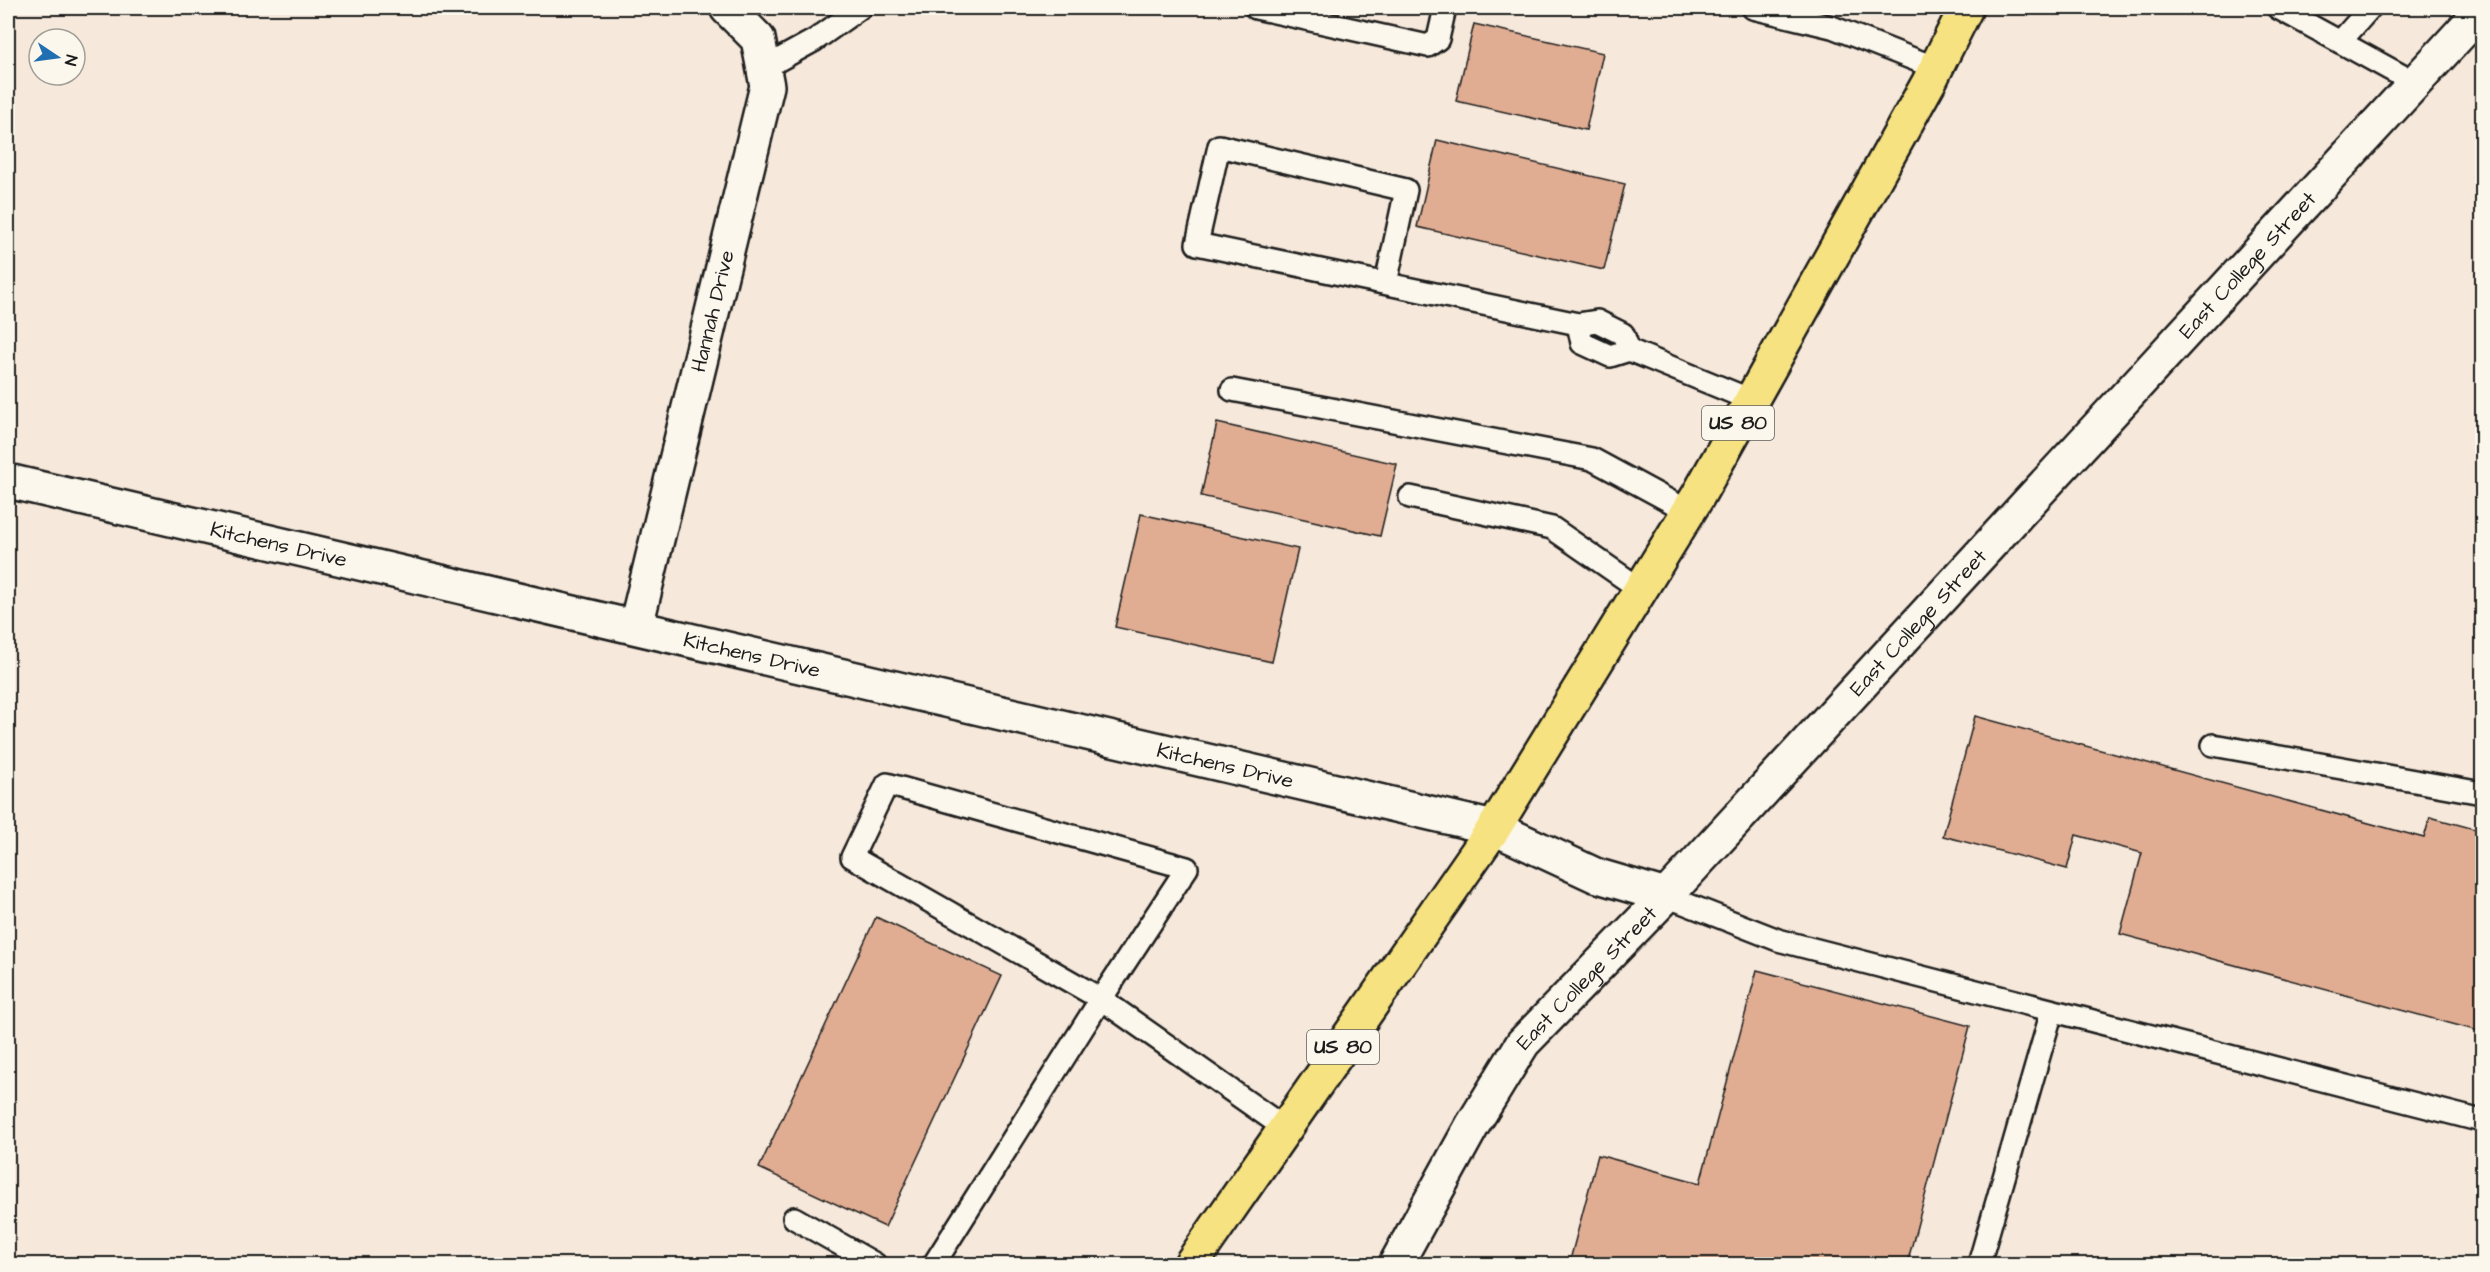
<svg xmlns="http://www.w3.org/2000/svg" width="2490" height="1272" font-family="'Architects Daughter',sans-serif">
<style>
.building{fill:#e0ad93;stroke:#1c1c1c;stroke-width:1.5}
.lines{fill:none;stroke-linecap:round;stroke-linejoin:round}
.lane-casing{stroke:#1c1c1c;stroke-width:26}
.street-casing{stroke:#1c1c1c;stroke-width:38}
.primary-casing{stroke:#1c1c1c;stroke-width:38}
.lane{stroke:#fbf7ec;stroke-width:21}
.street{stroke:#fbf7ec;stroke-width:33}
.primary{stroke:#f7e281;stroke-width:33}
.labels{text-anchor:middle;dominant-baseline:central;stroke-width:4.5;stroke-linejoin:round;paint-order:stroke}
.shield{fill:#fbf7ec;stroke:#5f5e5a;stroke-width:1.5}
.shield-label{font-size:20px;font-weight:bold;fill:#1c1c1c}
.street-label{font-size:21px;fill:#1c1c1c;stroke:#fbf7ec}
</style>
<rect width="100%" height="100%" fill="#f6e8da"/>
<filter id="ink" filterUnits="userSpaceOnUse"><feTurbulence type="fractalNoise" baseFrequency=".0167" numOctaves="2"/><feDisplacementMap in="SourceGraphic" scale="12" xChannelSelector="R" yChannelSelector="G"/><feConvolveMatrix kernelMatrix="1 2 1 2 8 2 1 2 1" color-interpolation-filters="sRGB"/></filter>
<g filter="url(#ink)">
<g class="building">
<polygon points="1474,24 1603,53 1586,130 1456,101"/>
<polygon points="1437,140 1625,184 1604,270 1417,227"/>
<polygon points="1217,423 1397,464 1380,536 1201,496"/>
<polygon points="1141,514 1298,549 1272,662 1115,627"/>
<polygon points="1975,716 2424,838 2430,817 2482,831 2482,1032 2120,934 2142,853 2076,835 2067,869 1943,836"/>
<polygon points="876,917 1002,976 885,1227 759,1168"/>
<polygon points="1757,970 1970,1026 1907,1264 1569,1264 1598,1155 1700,1183"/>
</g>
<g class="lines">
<g class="lane-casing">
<g id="lane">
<polyline points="1256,8 1428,46 1438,39 1445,8"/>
<polyline points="1753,8 1832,27 1936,68"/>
<polyline points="2278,8 2415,83"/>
<polyline points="2340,42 2370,8"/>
<polyline points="764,68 815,40 860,8"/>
<polyline points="1386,283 1406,190 1219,146 1197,244 1578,324"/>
<polyline points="1629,350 1623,334 1597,321 1578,324 1582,343 1610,356 1629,350 1751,400"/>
<polyline points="1232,390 1592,459 1688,511"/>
<polyline points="1410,497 1552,528 1640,589"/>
<polyline points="2213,745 2482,793"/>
<polyline points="1666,896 1778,940 2482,1121"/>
<polyline points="794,1218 875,1264"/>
<polyline points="934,1264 1101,999 852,857 887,784 1187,868 1101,999 1286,1129"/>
<polyline points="1979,1264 2052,1011"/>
</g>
</g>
<g class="street-casing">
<g id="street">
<path id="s1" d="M8 481 1494 828 1595 875 1666 896"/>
<path id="s2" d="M636 626 767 86 758 39 727 8"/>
<path id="s3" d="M1396 1264 1472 1126 1523 1043 1666 896 2482 10"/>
</g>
</g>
<g class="primary-casing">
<polyline id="primary" points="1191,1264 1494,828 1698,496 1929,82 1966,8"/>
</g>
<use href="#lane" class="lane"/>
<use href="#street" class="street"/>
<use href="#primary" class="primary"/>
</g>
</g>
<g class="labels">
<g class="shield">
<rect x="1702" y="406" width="72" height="34" rx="4.5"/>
<rect x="1307" y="1030" width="72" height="34" rx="4.5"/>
</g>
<g class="shield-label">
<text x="1738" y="423">US 80</text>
<text x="1343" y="1047">US 80</text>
</g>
<g class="street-label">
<text stroke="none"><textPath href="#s3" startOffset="1318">East College Street</textPath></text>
<text stroke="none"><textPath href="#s2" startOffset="324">Hannah Drive</textPath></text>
<text stroke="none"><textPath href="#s1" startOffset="278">Kitchens Drive</textPath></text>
<text stroke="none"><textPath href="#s3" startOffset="832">East College Street</textPath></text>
<text stroke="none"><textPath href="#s1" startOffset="764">Kitchens Drive</textPath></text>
<text stroke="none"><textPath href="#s1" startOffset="1250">Kitchens Drive</textPath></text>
<text stroke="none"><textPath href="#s3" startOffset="346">East College Street</textPath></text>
</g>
</g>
<rect width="2490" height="1272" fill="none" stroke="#fbf7ec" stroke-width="30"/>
<rect x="15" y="15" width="2460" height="1242" fill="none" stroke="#1c1c1c" stroke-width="2" filter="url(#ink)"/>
<g transform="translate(57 57) rotate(103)"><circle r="28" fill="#fbf7ec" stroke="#a29f99" stroke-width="1.5"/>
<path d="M0-4.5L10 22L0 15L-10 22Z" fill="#1f6fb2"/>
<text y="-9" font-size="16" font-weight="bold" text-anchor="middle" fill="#1c1c1c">N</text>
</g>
</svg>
